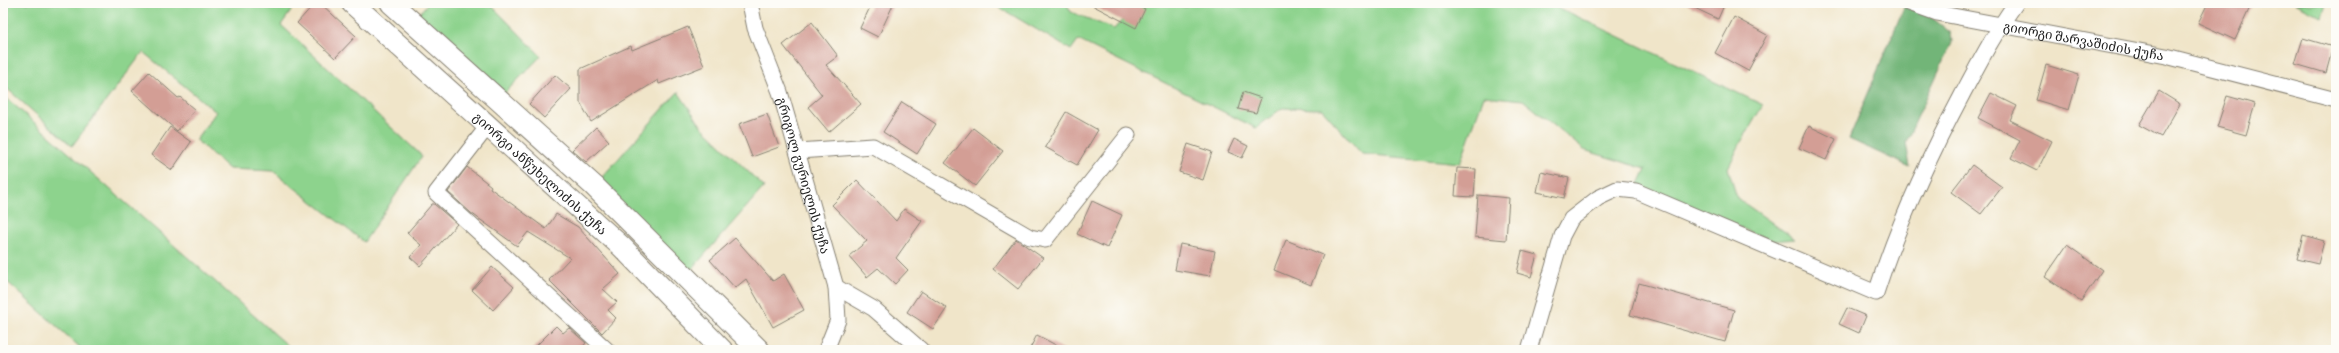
<svg xmlns="http://www.w3.org/2000/svg" width="2339" height="353" font-family="'IM FELL French Canon','Noto Serif Georgian',serif">
<style>
.green{fill:#8dd38d;stroke:#547854}
.forest{fill:#72b578;stroke:#47684a}
.building{fill:#d39e95}
.lines{fill:none;stroke-linecap:round;stroke-linejoin:round}
.minor-casing{stroke:#868072;stroke-width:17}
.secondary-casing{stroke:#868072;stroke-width:23}
.minor{stroke:#fff;stroke-width:15}
.secondary{stroke:#fff;stroke-width:21}
.labels{text-anchor:middle;dominant-baseline:central;stroke-width:3;stroke-linejoin:round;paint-order:stroke}
.street-label{font-size:13px;fill:#1c1c1c;stroke:#fdfcf7}
</style>
<rect width="100%" height="100%" fill="#fdfcf7"/>
<filter id="ink" filterUnits="userSpaceOnUse"><feTurbulence type="fractalNoise" baseFrequency=".025" numOctaves="2"/><feDisplacementMap in="SourceGraphic" scale="8" xChannelSelector="R" yChannelSelector="G"/><feConvolveMatrix kernelMatrix="1 2 1 2 8 2 1 2 1" color-interpolation-filters="sRGB"/></filter>
<filter id="wash" filterUnits="userSpaceOnUse"><feTurbulence type="fractalNoise" baseFrequency=".012" numOctaves="4" result="noise"/><feDisplacementMap in="SourceGraphic" scale="16" xChannelSelector="R" yChannelSelector="G"/><feGaussianBlur stdDeviation="0.9" result="paint"/><feColorMatrix in="noise" values="0 0 0 0 0 0 0 0 0 0 0 0 0 0 0 0 0 1.4 0 .05"/><feComposite in="paint" operator="in"/></filter>
<g filter="url(#wash)">
<rect width="100%" height="100%" fill="#f0e5c9"/>
<g class="green">
<polygon points="3,3 297,3 281,25 422,156 364,242 273,171 229,169 196,140 216,112 143,52 72,146 3,85"/>
<polygon points="428,3 489,3 541,56 498,100 412,22"/>
<path d="M992 3H1066L1071 12 1114 29C1137 3 1152 0 1186 7L1188 3H1549L1763 105 1741 142 1728 168 1737 198 1795 239 1773 241 1638 186 1646 169 1584 150 1523 100 1484 96 1460 163 1362 154 1322 109 1282 108 1256 128 1078 40 1071 50Z"/>
<polygon points="2295,3 2326,3 2322,17"/>
<polygon points="678,92 702,127 764,187 685,277 594,186"/>
<polygon points="3,95 293,350 83,350 3,278"/>
</g>
<polygon class="forest" points="1904,7 1926,13 1951,33 1952,42 1906,142 1910,167 1849,139"/>
<g id="blocks">
<g class="building">
<polygon points="315,3 320,3 356,36 335,58 297,23"/>
<polygon points="872,3 894,3 878,37 860,28"/>
<polygon points="1088,3 1133,3 1145,9 1136,28"/>
<polygon points="1684,3 1725,3 1718,19"/>
<polygon points="2208,3 2252,3 2235,40 2198,23"/>
<polygon points="1734,17 1767,35 1748,71 1715,53"/>
<polygon points="812,22 838,56 826,65 861,104 829,132 808,107 822,95 783,45"/>
<polygon points="688,27 704,66 659,84 658,80 591,122 580,102 580,69 631,46 632,50"/>
<polygon points="2303,38 2333,47 2326,73 2295,64"/>
<polygon points="2046,65 2079,75 2069,110 2036,100"/>
<polygon points="149,72 178,98 180,97 195,110 177,131 132,91"/>
<polygon points="555,75 571,89 544,118 529,104"/>
<polygon points="2159,91 2180,104 2161,137 2139,125"/>
<polygon points="1243,92 1261,98 1256,113 1238,109"/>
<polygon points="1991,93 2017,106 2010,120 2052,141 2037,171 2011,158 2020,140 1978,118"/>
<polygon points="2227,96 2255,104 2246,135 2217,127"/>
<polygon points="902,102 936,124 917,154 883,132"/>
<polygon points="1066,112 1098,130 1077,165 1045,147"/>
<polygon points="767,114 779,147 752,157 739,124"/>
<polygon points="1809,126 1836,139 1826,160 1799,148"/>
<polygon points="170,127 191,142 172,170 151,155"/>
<polygon points="596,127 609,141 586,162 572,150"/>
<polygon points="973,128 1003,151 975,186 945,163"/>
<polygon points="1234,139 1248,146 1242,158 1228,152"/>
<polygon points="1188,144 1212,152 1203,180 1179,172"/>
<polygon points="1972,165 2002,187 1981,214 1951,192"/>
<polygon points="467,167 491,186 490,188 546,229 556,214 578,227 620,274 603,289 617,302 608,310 616,318 602,333 549,280 570,258 528,232 517,246 471,213 448,192"/>
<polygon points="1457,168 1476,169 1474,197 1455,196"/>
<polygon points="1541,172 1569,178 1564,198 1537,192"/>
<polygon points="857,180 896,221 904,209 922,221 896,258 908,270 895,284 878,268 867,277 849,256 867,241 832,205"/>
<polygon points="1478,195 1509,198 1506,240 1475,237"/>
<polygon points="1092,201 1122,215 1107,248 1077,234"/>
<polygon points="432,204 434,204 457,224 420,266 410,257 421,245 407,233"/>
<polygon points="2303,235 2324,241 2318,264 2297,259"/>
<polygon points="735,238 773,281 784,274 804,310 773,327 746,279 735,288 710,260"/>
<polygon points="1016,239 1043,258 1018,289 993,269"/>
<polygon points="1286,240 1323,255 1311,285 1274,270"/>
<polygon points="1180,244 1215,251 1210,276 1175,270"/>
<polygon points="2067,245 2102,270 2081,301 2045,277"/>
<polygon points="1522,251 1537,255 1531,277 1517,273"/>
<polygon points="492,267 514,287 493,310 472,290"/>
<polygon points="1639,283 1734,310 1725,342 1630,315"/>
<polygon points="921,291 947,308 933,329 907,312"/>
<polygon points="1847,308 1866,316 1859,333 1839,324"/>
<polygon points="556,326 563,333 569,328 586,343 580,350 532,350"/>
<polygon points="1037,335 1065,350 1029,350"/>
</g>
</g>
</g>
<g filter="url(#ink)">
<use href="#blocks" fill-opacity="0" stroke="#868072" stroke-width="1"/>
<g class="lines">
<g class="minor-casing">
<g id="minor">
<path id="s1" d="M750 3 755 28 780 92 836 287 838 320 826 350"/>
<path id="s2" d="M1909 3 1937 13 2166 56 2336 100"/>
<polyline points="488,126 436,193 607,350"/>
<polyline points="798,151 873,146 1030,237 1045,240 1128,135"/>
<polyline points="836,287 874,309 921,350"/>
<path d="M1529 350 1562 236 1571 219 1598 198 1617 189 1636 191 1876 293C1898 224 1928 159 1962 95 1979 63 1995 32 2016 3"/>
</g>
</g>
<g class="secondary-casing">
<g id="secondary">
<path id="s3" d="M352 3 622 247 722 350"/>
<polyline points="391,3 594,186 759,350"/>
</g>
</g>
<use href="#minor" class="minor"/>
<use href="#secondary" class="secondary"/>
</g>
</g>
<g class="labels">
<g class="street-label">
<text stroke="none"><textPath href="#s2" startOffset="179">გიორგი შარვაშიძის ქუჩა</textPath></text>
<text stroke="none"><textPath href="#s3" startOffset="254">გიორგი ანწუხელიძის ქუჩა</textPath></text>
<text stroke="none"><textPath href="#s1" startOffset="181">გრიგოლ გურიელის ქუჩა</textPath></text>
</g>
</g>
<rect width="2339" height="353" fill="none" stroke="#fdfcf7" stroke-width="16"/>
</svg>
